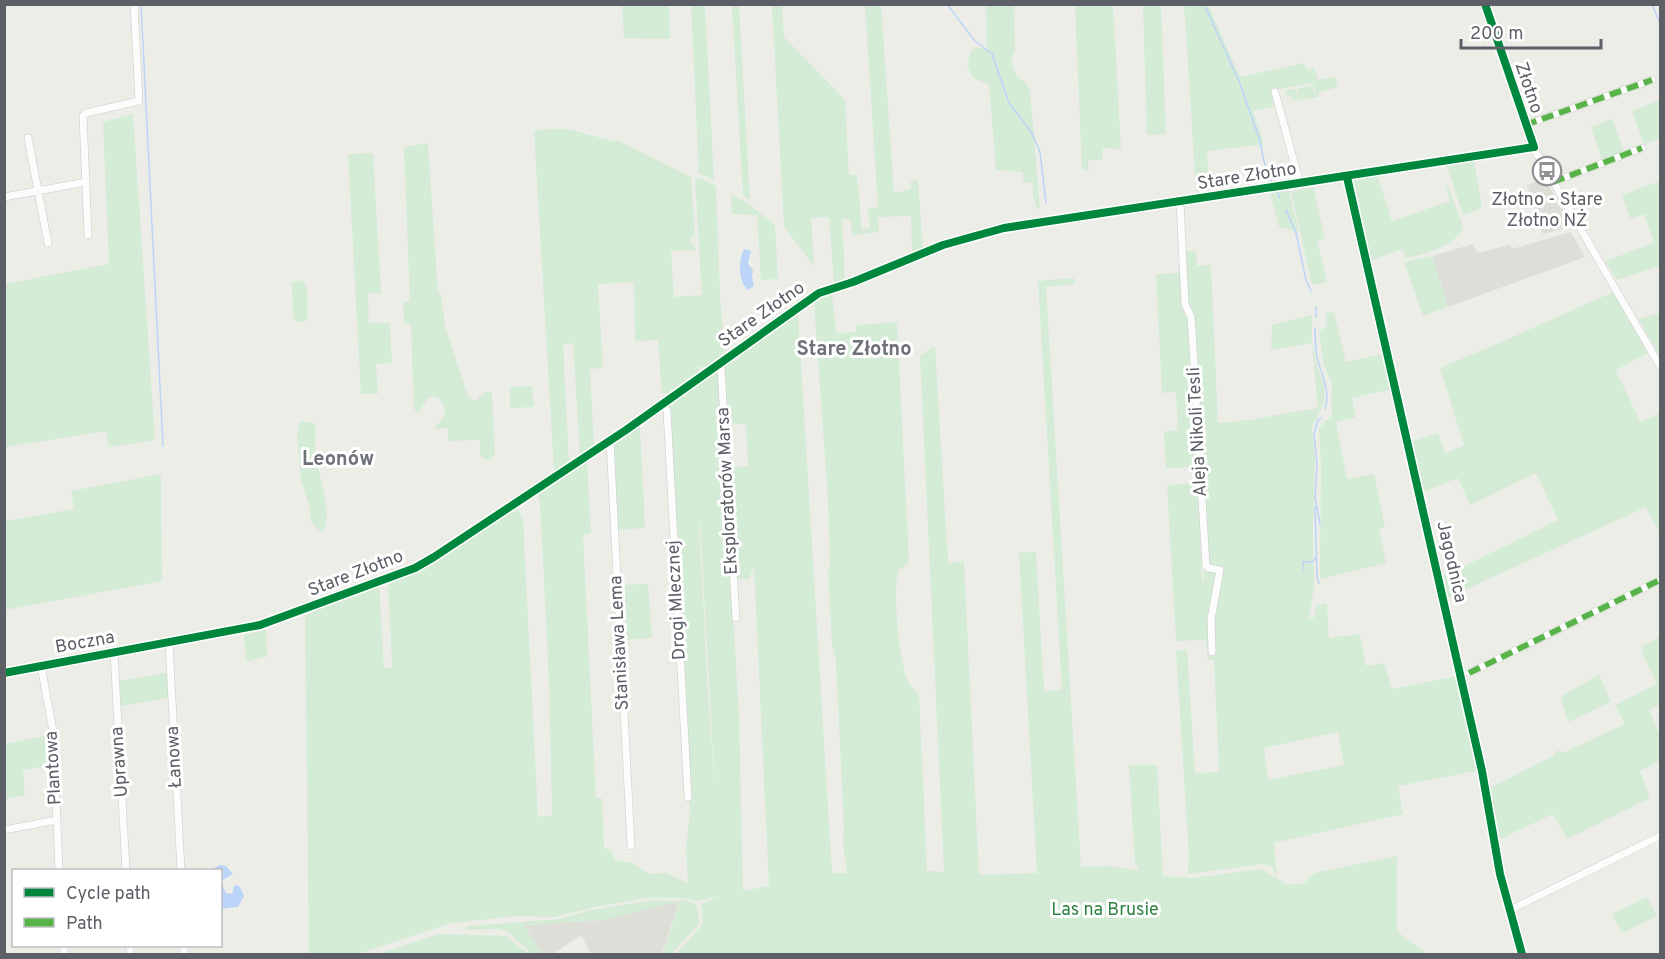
<svg xmlns="http://www.w3.org/2000/svg" width="1665" height="959" font-family="Overpass,sans-serif">
<style>
.industrial{fill:#deded9}
.green{fill:#d4ebd6;fill-rule:evenodd}
.water{fill:#bbd4f8}
.lines{fill:none;stroke-linecap:round;stroke-linejoin:round}
.stream{stroke:#bbd4f8;stroke-width:1.5}
.minor-casing{stroke:#cacbca;stroke-width:8}
.minor{stroke:#fcfcfc;stroke-width:7}
.quiet{stroke:#58b449;stroke-width:6;stroke-dasharray:12 6;stroke-linecap:butt}
.cycleway-casing{stroke:#fff;stroke-width:11}
.cycleway{stroke:#00873e;stroke-width:8}
.labels{text-anchor:middle;dominant-baseline:central;stroke-width:6;stroke-linejoin:round;paint-order:stroke}
.street-label{font-size:18px;fill:#5d5f66;stroke:#fff}
.poi-label{font-size:18px;fill:#5d5f66;stroke:#fff}
.park-label{font-size:18px;fill:#2f8341;stroke:#fff}
.neighbourhood-label{font-size:20px;font-weight:bold;fill:#6e7178;stroke:#fff}
</style>
<rect width="100%" height="100%" fill="#edede8"/>
<g class="industrial">
<polygon points="1544,178 1572,226 1543,234 1527,185"/>
<polygon points="1571,232 1585,257 1448,307 1432,256 1473,244 1478,253 1510,245 1512,249"/>
<polygon points="679,901 662,954 591,954 581,935 553,954 542,954 524,925 604,920"/>
</g>
<g class="green">
<polygon points="622,5 669,5 670,39 624,38"/>
<polygon points="691,5 705,5 714,180 699,173"/>
<polygon points="732,5 739,5 750,200 743,196"/>
<polygon points="772,5 782,5 784,37 845,100 849,175 857,175 862,230 870,228 868,209 878,207 865,5 881,5 894,193 911,189 910,182 918,180 923,250 912,255 911,216 878,217 879,232 852,235 850,219 842,219 845,281 834,283 829,217 811,218 814,266 784,227"/>
<polygon points="986,5 1014,5 1015,49 1011,61 1016,75 1026,83 1030,91 1040,207 1038,211 1033,196 1033,183 1023,182 1023,172 996,170 989,84 973,78 967,65 971,51 977,47 987,50"/>
<polygon points="1075,5 1113,5 1121,149 1103,148 1102,160 1088,160 1089,170 1082,170"/>
<polygon points="1143,5 1161,5 1166,134 1147,135"/>
<polygon points="1183,5 1208,5 1240,77 1304,63 1307,70 1314,68 1318,80 1335,77 1338,87 1317,93 1319,97 1281,104 1312,97 1292,100 1291,96 1288,97 1288,101 1285,90 1295,89 1299,97 1297,89 1312,85 1314,93 1316,93 1312,83 1268,91 1271,92 1275,106 1253,111 1263,140 1263,149 1259,145 1207,151 1209,190 1196,191 1185,16"/>
<polygon points="1660,100 1660,143 1659,139 1644,144 1632,111"/>
<polygon points="133,114 155,440 109,447 106,431 5,447 5,284 109,264 103,122"/>
<polygon points="1612,119 1624,151 1602,159 1591,127"/>
<polygon points="545,129 568,129 616,142 617,140 691,177 695,236 690,238 691,244 694,244 696,250 671,251 674,297 702,295 695,180 698,177 716,186 720,295 725,357 705,367 699,367 699,371 667,394 662,393 658,340 635,341 634,282 598,284 603,368 590,369 594,446 580,455 573,343 563,344 569,463 554,471 534,131"/>
<polygon points="428,143 438,293 441,294 445,326 468,396 475,401 486,392 492,393 495,454 490,460 484,459 480,454 480,440 448,441 448,428 435,429 446,412 440,399 435,396 428,398 418,413 414,409 411,324 404,323 403,302 410,302 404,147"/>
<polygon points="373,153 381,293 368,293 369,323 390,323 392,363 376,364 378,394 361,394 348,154"/>
<polygon points="1474,161 1482,208 1463,215 1447,166"/>
<path d="M1377 175 1392 221 1450 201 1445 184 1448 186 1463 226C1459 245 1423 255 1406 258L1402 249 1369 261 1350 184 1353 180Z"/>
<polygon points="1660,181 1660,266 1617,280 1605,261 1654,243 1644,214 1630,219 1622,195"/>
<polygon points="1313,187 1325,238 1317,241 1327,282 1312,285 1291,191"/>
<polygon points="1289,191 1299,232 1279,227 1270,193"/>
<polygon points="731,195 745,201 775,225 778,279 761,280 757,215 732,214"/>
<path d="M1185 251H1196L1197 266 1211 265 1218 423 1249 420 1318 408 1312 343 1271 350 1272 325 1312 315V342L1318 370 1325 385 1324 402 1312 427 1315 457 1313 528 1314 588 1309 618 1313 619 1317 605 1327 603 1329 638 1360 634 1366 666 1384 663 1392 689 1457 676 1476 771 1398 786 1403 814 1274 843 1277 877 1272 867 1262 864 1188 874 1189 857 1176 651 1187 649 1195 773 1219 772 1214 660H1208L1206 640 1176 641 1167 485 1198 483 1202 580H1204L1193 313 1189 304ZM1338 732 1344 765 1268 780 1264 748Z"/>
<polygon points="1432,256 1448,307 1423,316 1404,262"/>
<polygon points="1182,273 1184,314 1189,321 1197,467 1166,468 1164,432 1178,430 1176,392 1162,393 1156,274"/>
<path d="M1074 278 1075 284 1046 287 1081 867 1108 866 1140 871 1135 863 1129 765H1157L1163 876 1193 878 1261 869 1288 885 1304 883 1314 873 1397 856V928L1399 933 1427 954H676L701 926 703 920 701 904 719 896 697 901 682 898H648L605 905 554 917 517 916 451 923 357 954H309L305 615 379 584 384 668H392L388 581 430 566 517 508 523 520 538 817 552 815 549 681 540 501 536 492 587 460 591 533 583 535 596 798H602L604 849H610L615 860 633 863 649 874 666 873 688 883 686 849 690 812 670 405 719 370 739 717 743 891 769 886 754 566 749 579H736L729 468 748 466 746 424H727L724 366 732 360 734 362 738 360V357L742 352 798 314 832 873H847L843 842 844 830 836 661 832 645 828 572 830 567 828 499 814 303 832 292 836 333 856 332V325L897 322 909 561 904 567 899 569C892 589 899 659 907 679 909 685 915 690 919 694L927 871 944 872 920 355 935 346 948 563 964 561 979 875 1037 873 1019 553 1036 552 1044 691 1062 690 1038 281ZM699 521H700L716 808 708 692Z"/>
<polygon points="299,280 304,282 307,289 307,321 297,322 293,318 292,282"/>
<polygon points="1613,292 1648,353 1616,370 1640,422 1660,413 1660,528 1658,530 1646,507 1447,598 1442,577 1558,520 1536,473 1470,505 1458,478 1421,493 1413,441 1438,433 1445,454 1464,445 1440,368 1508,339"/>
<polygon points="1334,312 1346,362 1384,354 1392,389 1352,398 1356,417 1336,422 1347,479 1374,474 1385,527 1379,529 1386,563 1320,579 1321,464 1319,428 1332,415 1331,403 1332,384 1324,366 1319,331 1327,326 1326,313"/>
<polygon points="1660,313 1660,356 1639,319"/>
<polygon points="532,386 534,407 510,408 510,387"/>
<path d="M303 421 315 424C317 434 314 443 315 452 317 473 334 513 323 531L318 530 311 521 309 505 301 480 297 434 299 424Z"/>
<polygon points="640,427 645,528 616,530 614,476 616,476 616,472 614,471 613,445"/>
<polygon points="161,474 162,581 5,610 5,521 74,509 71,491"/>
<polygon points="648,584 652,638 624,640 620,585"/>
<polygon points="266,630 267,656 246,662 244,635"/>
<polygon points="1660,637 1660,704 1649,710 1660,736 1660,761 1640,771 1650,798 1567,839 1553,814 1500,839 1490,788 1553,756 1557,750 1563,753 1625,724 1615,705 1657,684 1642,653 1644,652 1641,647"/>
<polygon points="167,673 168,698 121,706 119,681"/>
<polygon points="1599,675 1611,702 1568,722 1561,700 1563,695"/>
<polygon points="49,735 50,765 23,770 25,795 5,799 5,744"/>
<polygon points="1647,897 1657,916 1622,933 1612,914"/>
<polygon points="654,900 679,901 604,920 524,925 542,954 532,954 508,932 498,929 466,930 468,926 560,919 592,910"/>
<path d="M680 900C700 903 698 904 699 924L671 954H663Z"/>
<polygon points="439,934 506,936 528,954 378,954"/>
</g>
<g class="water">
<path d="M744 249 751 251 748 264 753 270 752 276 754 286 748 290C738 282 738 260 744 249Z"/>
<polygon points="220,865 226,866 233,874 221,881 226,893 232,894 234,886 237,885 240,887 244,896 238,907 221,909 220,870 210,870"/>
</g>
<g class="lines">
<g class="stream">
<polyline points="141,4 163,446"/>
<polyline points="947,4 974,40 992,54 1009,103 1032,133 1040,152 1046,203"/>
<polyline points="1204,4 1239,81 1259,138 1266,170 1273,184"/>
<polyline points="1652,4 1660,24"/>
<polyline points="1277,191 1280,198"/>
<polyline points="1286,210 1296,233 1306,280 1311,291"/>
<polyline points="1316,317 1316,307"/>
<path d="M1315 328C1315 337 1315 347 1317 357 1321 374 1331 391 1325 409"/>
<polyline points="1315,507 1317,577 1319,583"/>
<polyline points="1320,525 1315,497 1317,464 1314,434 1318,420 1321,418"/>
<polyline points="1304,570 1303,562 1312,562 1316,558"/>
</g>
<g class="minor-casing">
<g id="minor">
<polyline points="1485,4 1536,152 1660,366"/>
<polyline points="1275,92 1300,184"/>
<polyline points="1525,125 1652,80"/>
<polyline points="28,138 48,243"/>
<polyline points="1347,177 1482,771 1500,874 1522,954"/>
<polyline points="1553,182 1642,148"/>
<polyline points="4,197 86,182"/>
<polyline points="1180,202 1185,304 1191,317 1192,330 1206,566 1209,568 1220,570 1211,619 1212,652"/>
<polyline points="88,235 83,116 86,113 139,101 134,4"/>
<polyline points="719,364 721,368 736,618"/>
<polyline points="664,403 667,411 688,797"/>
<polyline points="610,441 631,846"/>
<polyline points="169,643 181,870"/>
<polyline points="114,653 126,870"/>
<polyline points="41,666 53,731 59,870"/>
<polyline points="4,673 260,625 415,568 434,557 626,430 819,293 853,282 943,245 1004,228 1534,147"/>
<polyline points="1469,673 1660,580"/>
<polyline points="4,830 57,820"/>
<polyline points="1510,910 1660,836"/>
<polyline points="64,946 64,954"/>
<polyline points="130,946 130,954"/>
<polyline points="184,954 184,946"/>
</g>
</g>
<use href="#minor" class="minor"/>
<g class="quiet">
<polyline points="1525,125 1652,80"/>
<polyline points="1553,182 1642,148"/>
<polyline points="1469,673 1660,580"/>
</g>
<g class="cycleway-casing">
<g id="cycleway">
<polyline points="1347,177 1482,771 1500,874 1522,954"/>
<polyline points="4,673 260,625 415,568 434,557 626,430 819,293 853,282 943,245 1004,228 1534,147 1485,4"/>
</g>
</g>
<use href="#cycleway" class="cycleway"/>
</g>
<defs>
<g id="bus-ring" transform="scale(1.5)"><circle r="9.5" fill="#fff" stroke="#8f9194" stroke-width="1.5"/><path d="M-5-6H5V4H4V6H2V4H-2V6H-4V4H-5ZM-3.5-4V0h7V-4ZM-3.5 1.2v1.5H-2V1.2ZM2 1.2v1.5H3.5V1.2Z" fill="#8f9194"/></g>
</defs>
<g fill-rule="evenodd">
<use href="#bus-ring" x="1547" y="171"/>
</g>
<g class="labels">
<g class="street-label">
<text transform="translate(1528 88) rotate(71)">Złotno</text>
<text transform="translate(1247 177) rotate(-9)">Stare Złotno</text>
<text transform="translate(762 315) rotate(-35)">Stare Złotno</text>
<text transform="translate(1198 432) rotate(-93)">Aleja Nikoli Tesli</text>
<text transform="translate(728 491) rotate(-93)">Eksploratorów Marsa</text>
<text transform="translate(1451 562) rotate(77)">Jagodnica</text>
<text transform="translate(356 574) rotate(-21)">Stare Złotno</text>
<text transform="translate(677 600) rotate(-93)">Drogi Mlecznej</text>
<text transform="translate(85 643) rotate(-10)">Boczna</text>
<text transform="translate(620 643) rotate(-93)">Stanisława Lema</text>
<text transform="translate(175 757) rotate(-93)">Łanowa</text>
<text transform="translate(120 762) rotate(-94)">Uprawna</text>
<text transform="translate(54 768) rotate(-93)">Plantowa</text>
</g>
<g class="poi-label">
<text x="1547" y="200">Złotno - Stare<tspan x="1547" dy="21">Złotno NŻ</tspan></text>
</g>
<g class="park-label">
<text x="1105" y="910">Las na Brusie</text>
</g>
<g class="neighbourhood-label">
<text x="854" y="350">Stare Złotno</text>
<text x="338" y="460">Leonów</text>
</g>
</g>
<rect width="1665" height="959" fill="none" stroke="#5d5f66" stroke-width="12"/>
<rect x="12" y="869" width="210" height="78" fill="#ffffff" stroke="#bebfc2" stroke-width="1.5"/>
<rect x="24" y="888" width="30" height="9" fill="#00873e" stroke="#bebfc2" stroke-width="1.5"/>
<text x="66" y="899" font-size="18" fill="#5d5f66">Cycle path</text>
<rect x="24" y="918" width="30" height="9" fill="#58b449" stroke="#bebfc2" stroke-width="1.5"/>
<text x="66" y="929" font-size="18" fill="#5d5f66">Path</text>
<path d="M1461 39v9h140v-9" fill="none" stroke="#5d5f66" stroke-width="3"/>
<text x="1470" y="39" font-size="18" fill="#5d5f66" stroke="#ffffff" stroke-width="4.5" paint-order="stroke">200 m</text>
</svg>
